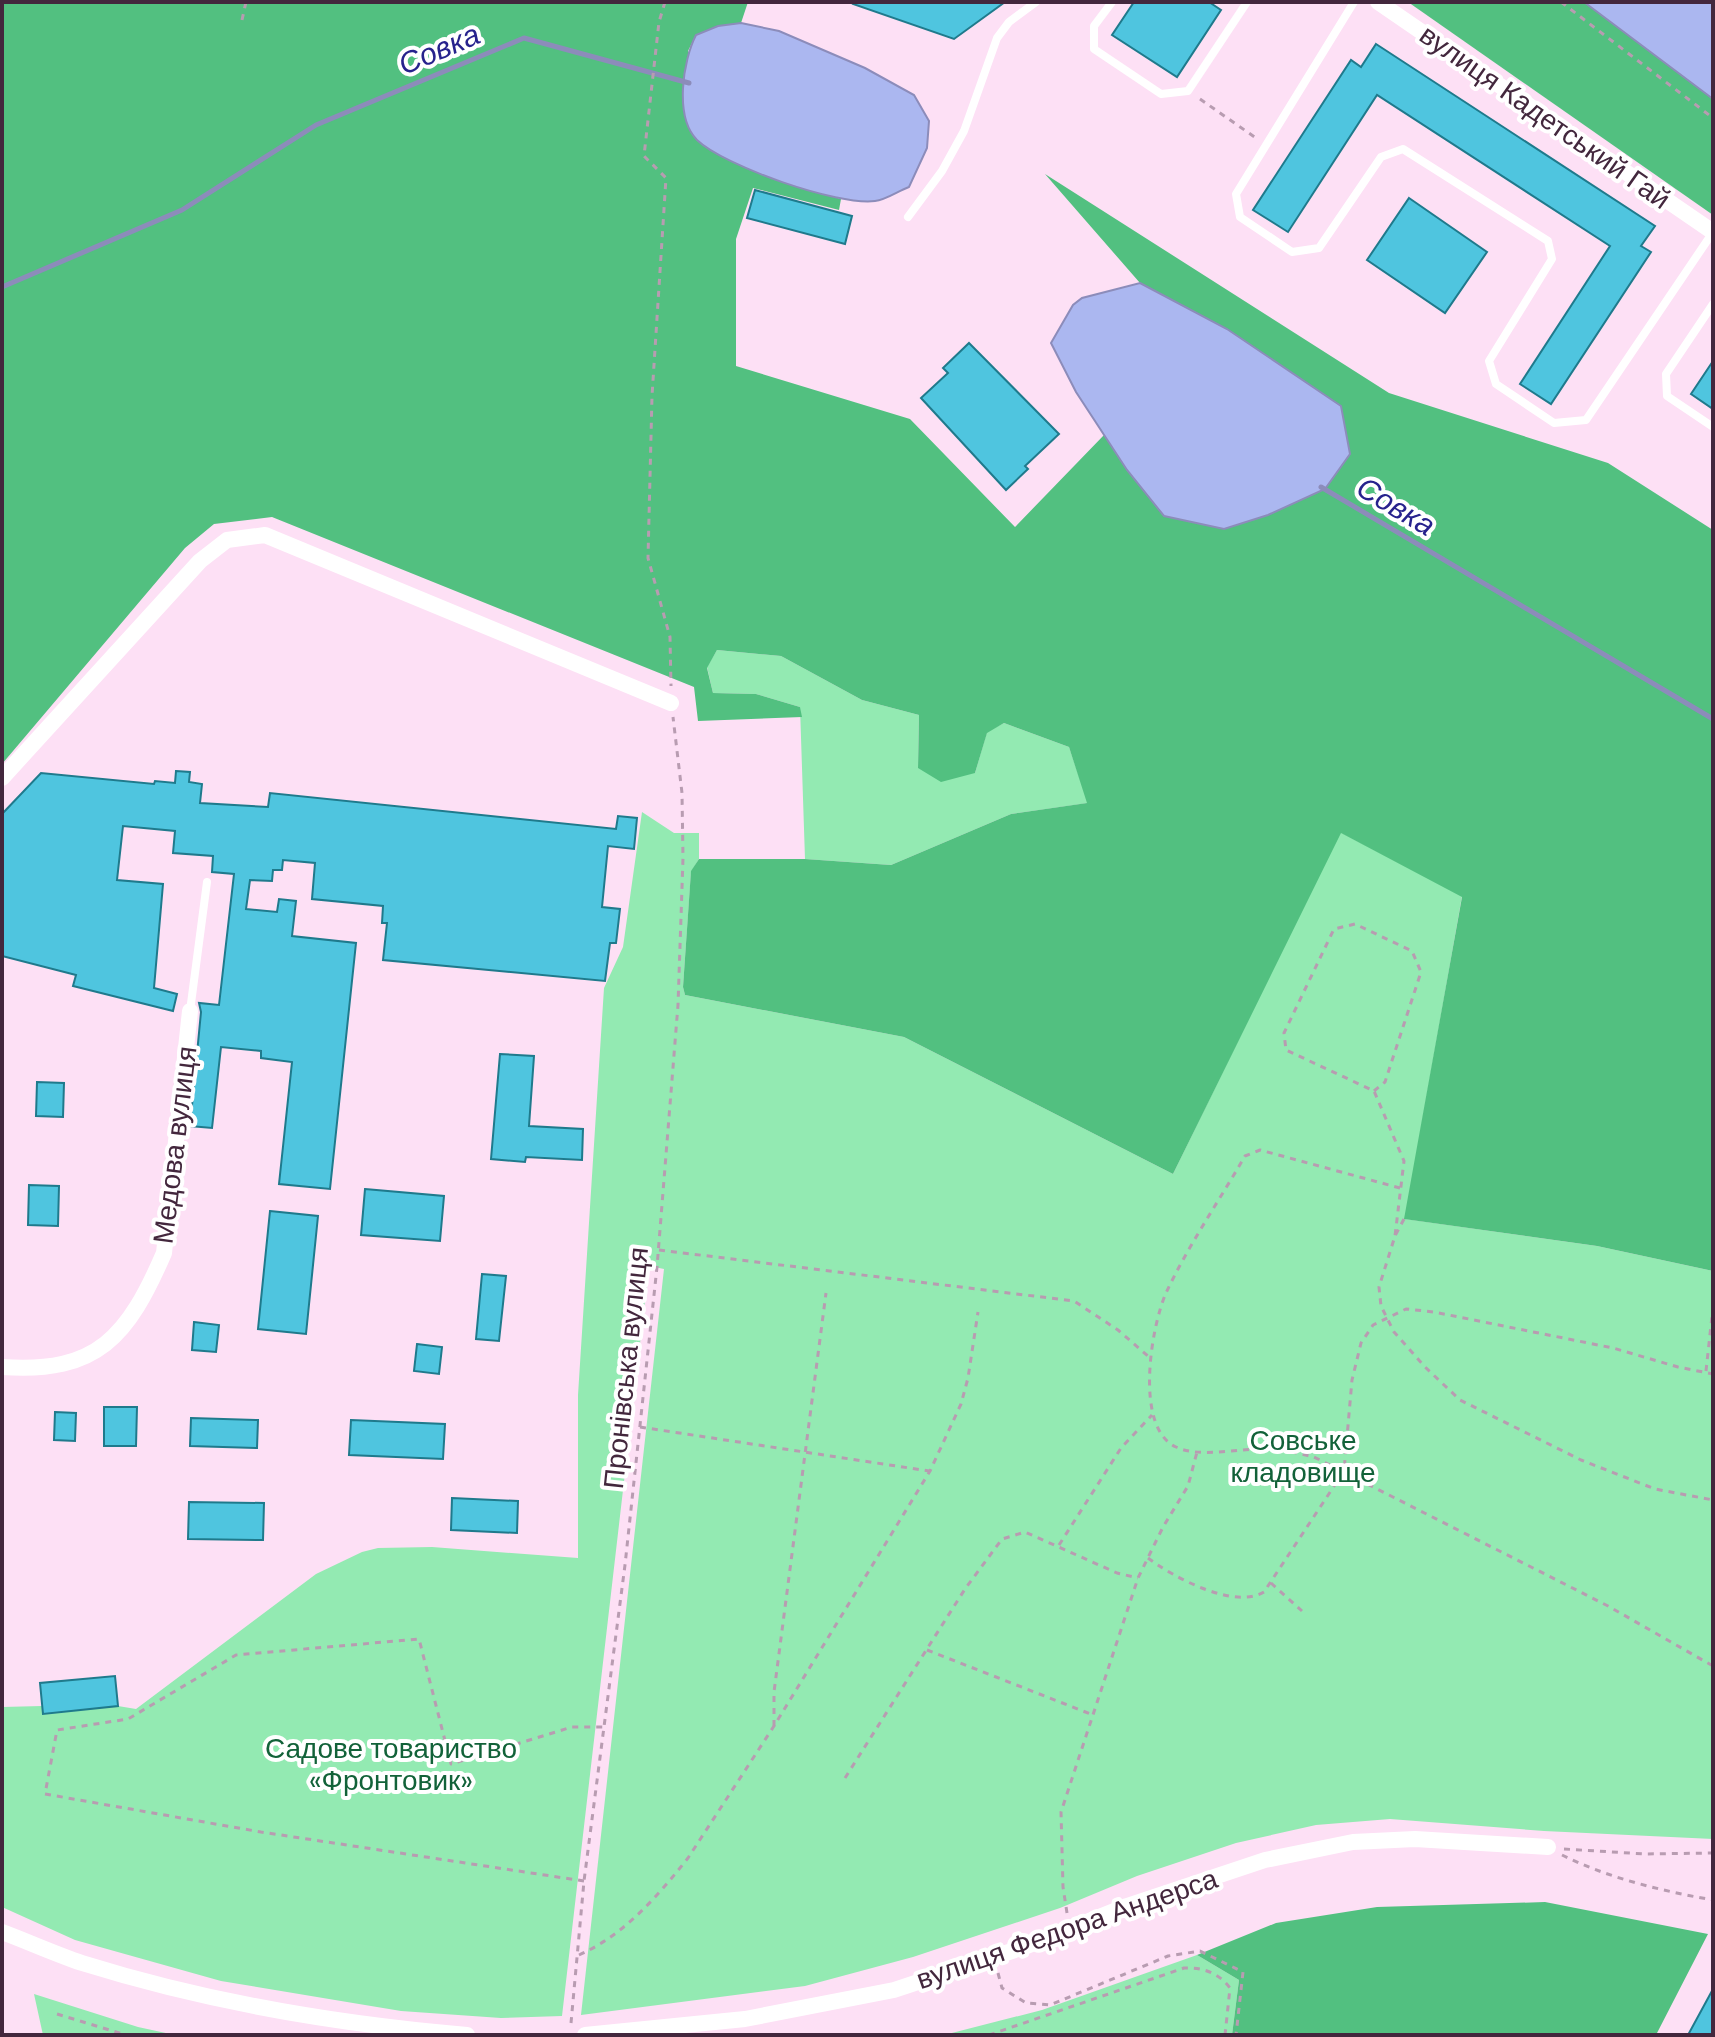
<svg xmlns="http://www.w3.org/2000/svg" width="1715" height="2037" font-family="'DM Sans',sans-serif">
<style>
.green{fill:#93eab2}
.forest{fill:#52c080}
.water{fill:#abb7f0;stroke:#8c8cba;stroke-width:2}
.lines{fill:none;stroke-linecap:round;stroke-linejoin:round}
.stream{stroke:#8c8cba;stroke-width:5}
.building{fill:#4fc5df;stroke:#1f7a8c;stroke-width:2}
.path{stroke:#b89cb1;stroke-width:3;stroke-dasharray:6 6;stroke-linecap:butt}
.lane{stroke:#fff;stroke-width:8}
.street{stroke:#fff;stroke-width:16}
.labels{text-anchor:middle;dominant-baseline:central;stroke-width:8;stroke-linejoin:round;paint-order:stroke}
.street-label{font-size:28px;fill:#43273d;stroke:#fff}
.park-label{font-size:28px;fill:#126239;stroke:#fff}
.water-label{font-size:30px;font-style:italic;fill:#27228d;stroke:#fff}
</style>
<rect width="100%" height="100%" fill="#fde0f5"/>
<g class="green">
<polygon points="717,650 781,656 862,700 919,715 918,768 975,773 987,732 1004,723 1069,747 1088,803 1011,814 891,865 805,859 800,707 756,694 713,693 707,667"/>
<polygon points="642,812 674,833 699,833 699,859 691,872 683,987 685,995 904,1037 1173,1174 1340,832 1462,896 1405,1219 1597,1246 1713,1271 1713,1839 1544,1831 1390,1819 1316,1825 1236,1843 1137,1876 1060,1908 913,1957 805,1986 581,2015 664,1269 649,1266 562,2016 501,2018 401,2011 221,1981 75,1940 2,1907 2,1707 42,1706 43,1711 118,1706 136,1709 316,1574 362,1552 378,1548 432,1547 578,1558 578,1395 604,988 623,947"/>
<polygon points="1197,1955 1239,1980 1232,2035 944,2035 1042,2010"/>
<polygon points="34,1994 138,2027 175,2035 43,2035"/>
</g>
<g class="forest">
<polygon points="2,2 748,2 741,23 718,26 696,35 688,51 771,178 841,199 839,210 753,188 736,239 736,366 910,419 1015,527 1104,435 1127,470 1227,329 1140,283 1045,174 1389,393 1608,463 1713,530 1713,1271 1597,1246 1404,1219 1462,897 1341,833 1173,1174 904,1037 685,995 683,987 691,871 699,859 805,859 891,865 1011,814 1087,803 1069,747 1004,723 987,733 975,773 941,782 918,768 919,715 862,700 781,656 717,650 707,668 713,693 756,694 800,707 802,717 698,721 694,687 272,517 214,524 185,548 2,764"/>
<polygon points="1408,2 1584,2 1713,99 1713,215"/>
<polygon points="1545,1902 1708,1934 1656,2035 1232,2035 1239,1980 1197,1955 1276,1923 1377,1907"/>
</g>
<g class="water">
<polygon points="1584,2 1713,2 1713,99"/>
<path d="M741 23 779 31 865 68 914 95 929 121 927 148 909 187C898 191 886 200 875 201 838 206 724 166 697 140 674 117 683 60 696 35L718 26Z"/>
<polygon points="1140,283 1227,329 1341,406 1350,454 1325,489 1268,515 1224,529 1164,516 1127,470 1076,392 1051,343 1073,305 1082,298"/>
</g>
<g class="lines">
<g class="stream">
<polyline points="2,287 182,210 316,125 524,38 689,83"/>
<polyline points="1321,487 1713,719"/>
</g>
</g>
<g class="building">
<polygon points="854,2 1005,2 954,39 853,4"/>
<polygon points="1134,2 1209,2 1221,10 1177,77 1112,35"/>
<polygon points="1376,44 1655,226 1641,246 1651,252 1551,404 1520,384 1610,246 1377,95 1288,232 1253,210 1351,60 1361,67"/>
<polygon points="755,190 852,216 845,244 747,218"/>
<polygon points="1409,198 1487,252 1445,313 1367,260"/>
<polygon points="969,343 1059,434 1025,466 1028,469 1006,490 921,398 948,373 943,368"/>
<polygon points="1713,361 1713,409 1691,394"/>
<polygon points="176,771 190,772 189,782 202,784 200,803 268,807 270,793 616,829 618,816 637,818 634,849 608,846 602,907 620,909 616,943 610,943 605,981 383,960 387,923 382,923 383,906 312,899 315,863 283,860 282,870 273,870 272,881 250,880 246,909 277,912 279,899 296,901 292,936 356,943 330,1189 279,1184 292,1062 261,1058 261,1051 221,1047 212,1128 190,1126 201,1012 199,1003 219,1005 234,874 212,872 213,856 173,853 175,831 123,826 117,880 163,884 154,988 177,994 173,1011 73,986 76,975 2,956 2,814 41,773 154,784 155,781 175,783"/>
<polygon points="500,1054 534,1056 529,1126 583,1129 582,1160 526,1157 525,1162 491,1159"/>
<polygon points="37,1082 64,1083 63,1117 36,1116"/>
<polygon points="29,1185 59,1186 58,1226 28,1225"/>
<polygon points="365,1189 444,1196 440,1241 361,1235"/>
<polygon points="270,1211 318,1216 306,1334 258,1329"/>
<polygon points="482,1274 506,1276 499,1341 476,1339"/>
<polygon points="194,1322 219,1325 216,1352 192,1350"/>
<polygon points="417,1344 442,1347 439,1374 414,1371"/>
<polygon points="104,1407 137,1407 136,1446 104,1446"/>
<polygon points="55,1412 76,1413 75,1441 54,1440"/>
<polygon points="191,1418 258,1420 257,1448 190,1446"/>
<polygon points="351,1420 445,1424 443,1459 349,1455"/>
<polygon points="452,1498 518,1501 517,1533 451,1530"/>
<polygon points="189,1502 264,1503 263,1540 188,1539"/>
<polygon points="115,1676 118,1706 43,1714 40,1683"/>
<polygon points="1713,1989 1713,2035 1688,2035"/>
</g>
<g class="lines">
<g class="path">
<polyline points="665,2 659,22 644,156 666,178 652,396 648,558 670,637 671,686"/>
<polyline points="1561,2 1713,118"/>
<polyline points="242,20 246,2"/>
<polyline points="1200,99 1256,138"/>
<polyline points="1374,1091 1385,1082 1421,972 1412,951 1355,924 1334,929 1284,1033 1286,1050 1374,1091 1404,1161 1395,1236"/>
<path d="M1400 1188 1260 1150 1245 1156C1219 1201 1188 1246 1166 1293 1151 1327 1134 1428 1176 1447 1201 1459 1243 1447 1272 1449 1286 1450 1301 1454 1314 1457L1608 1606 1713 1666"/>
<polyline points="1404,1219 1395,1236 1379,1287 1381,1306 1394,1332 1425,1367 1460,1400 1581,1460 1655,1489 1713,1500"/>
<polyline points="659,1250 1074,1301 1118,1330 1149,1357"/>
<polyline points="1706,1371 1713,1307"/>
<polyline points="640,1427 929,1471"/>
<polyline points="1059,1545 1121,1448 1152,1415"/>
<path d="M1148 1558C1173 1577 1234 1610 1264 1592L1344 1471 1352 1380 1361 1343 1373 1325 1406 1309 1434 1312 1613 1348 1678 1367 1713 1374"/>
<polyline points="1271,1583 1302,1611"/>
<polyline points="927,1650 1093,1715"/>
<polyline points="774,1726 774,1692 826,1293"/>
<polyline points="845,1778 965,1589 1002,1539 1025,1532 1117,1573 1138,1578"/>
<polyline points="1564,1849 1644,1854 1713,1853"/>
<path d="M1562 1855C1608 1878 1662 1891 1713 1900"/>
<polyline points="584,1881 261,1832 45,1794 57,1730 128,1719 236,1655 419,1639 451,1764 572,1727 604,1727"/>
<polyline points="1067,1913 1063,1887 1061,1812 1138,1578 1163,1527 1188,1486 1197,1452"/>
<path d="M579 1955C624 1935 657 1897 688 1858L774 1726 930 1471 961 1404 968 1378 978 1312"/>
<polyline points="998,1973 1002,1988 1026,2003 1050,2005 1168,1956 1200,1951 1243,1972 1236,2035"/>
<polyline points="57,2014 126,2035"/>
<polyline points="571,2023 584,1881 625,1565 657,1267 678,1005 683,858 682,793 673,717"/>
<path d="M989 2035 1184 1968C1202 1967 1219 1973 1230 1988L1225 2035"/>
</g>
<g class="lane">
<polyline points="1112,2 1094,26 1094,49 1161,94 1188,91 1247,2"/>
<polyline points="1354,2 1236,194 1240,217 1292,252 1319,248 1381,157 1403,149 1548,241 1552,259 1489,361 1496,384 1554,423 1586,420 1713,232"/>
<polyline points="908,217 942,171 964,131 997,38 1009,22 1036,2"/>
<polyline points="1713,304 1666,374 1667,396 1713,427"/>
<polyline points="190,1011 207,882"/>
</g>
<g class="street">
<polyline points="1378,2 1713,232"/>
<polyline points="2,778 200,561 227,540 265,535 671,703"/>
<path d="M2 1367C98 1374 128 1336 164 1253L190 1011"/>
<path d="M2 1932C29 1942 55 1954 82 1963 207 2002 336 2024 467 2035"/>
<polyline points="585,2035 745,2019 894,1990 1024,1947 1127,1906 1265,1860 1353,1842 1415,1839 1548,1847"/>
</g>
</g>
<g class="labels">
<g class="street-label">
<text transform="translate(1545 117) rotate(35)">вулиця Кадетський Гай</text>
<text transform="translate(175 1145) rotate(-83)">Медова вулиця</text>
<text transform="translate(626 1368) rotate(-84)">Пронівська вулиця</text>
<text transform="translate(1067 1929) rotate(-19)">вулиця Федора Андерса</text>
</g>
<g class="park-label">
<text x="1303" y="1440">Совське<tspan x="1303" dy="32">кладовище</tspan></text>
<text x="391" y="1748">Садове товариство<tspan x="391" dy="32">«Фронтовик»</tspan></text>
</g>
<g class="water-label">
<text transform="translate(439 49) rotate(-23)">Совка</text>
<text transform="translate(1396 506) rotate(31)">Совка</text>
</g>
</g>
<rect width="1715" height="2037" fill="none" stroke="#43273d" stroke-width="8"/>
</svg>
